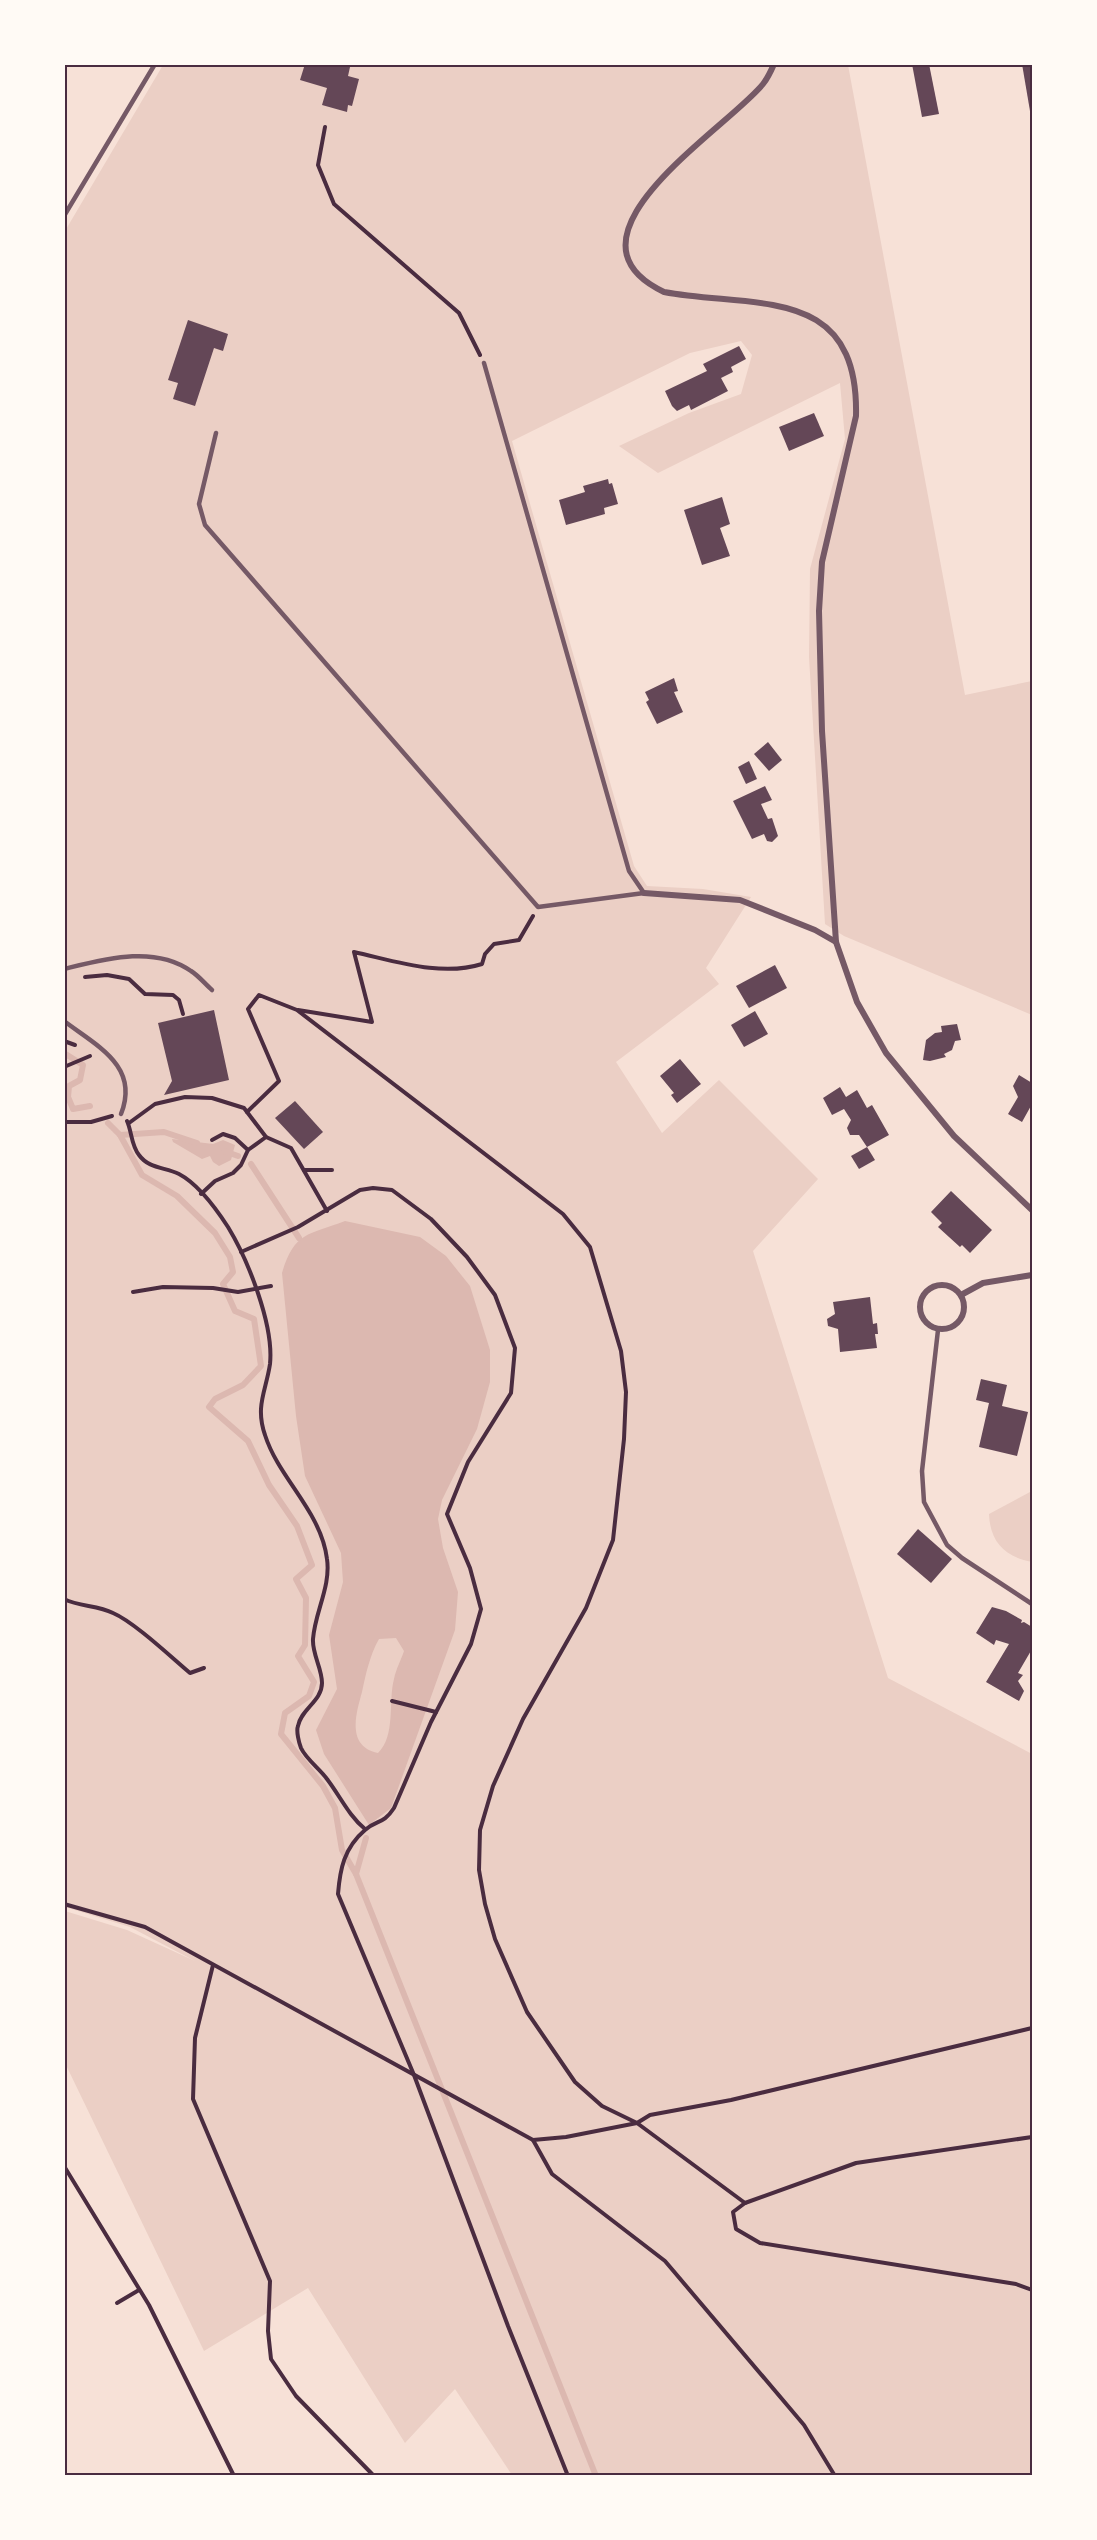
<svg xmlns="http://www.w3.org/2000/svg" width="1097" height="2540" font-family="Raleway,sans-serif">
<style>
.green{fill:#ebcfc5}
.water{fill:#dcb8b0;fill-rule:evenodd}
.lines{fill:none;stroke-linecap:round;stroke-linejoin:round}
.stream{stroke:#dcb8b0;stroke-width:6}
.building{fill:#644757}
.path{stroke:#4a2c40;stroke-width:4}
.service{stroke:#755966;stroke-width:4.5}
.minor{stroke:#755966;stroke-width:6}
.neatline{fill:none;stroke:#4a2c40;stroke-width:2}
</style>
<rect width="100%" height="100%" fill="#f7e1d7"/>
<g class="green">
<polygon points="163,65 848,65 965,695 1032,681 1032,1015 844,936 825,924 809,657 810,569 845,439 840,383 658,473 619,446 689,413 741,394 752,355 741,341 690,353 512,441 634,866 647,886 703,889 751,897 706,968 719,984 616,1062 662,1133 719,1080 818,1179 753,1251 888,1678 1032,1754 1032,2475 512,2475 455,2389 405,2443 308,2288 204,2351 65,2063 65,1911 127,1930 195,1961 130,1927 65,1907 65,231"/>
<path d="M1032 1488V1562C1005 1557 990 1542 989 1514L1030 1492Z"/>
</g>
<g class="water">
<polygon points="172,1139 213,1144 223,1140 235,1145 231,1160 219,1166 213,1162 210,1156 202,1159 173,1142"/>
<path d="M345 1221 420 1237 446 1256 470 1286 490 1350V1382L477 1429 442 1500 438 1519 443 1548 458 1592 455 1630 391 1808 369 1825 324 1754 316 1730 337 1689 329 1635 343 1582 341 1553 305 1476 296 1416 282 1273C294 1232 308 1235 345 1221ZM396 1638 404 1651C401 1660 396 1669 394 1679 388 1701 396 1736 378 1753 346 1746 356 1714 362 1692 366 1673 370 1655 379 1639Z"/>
</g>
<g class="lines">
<g class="stream">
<polyline points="64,1053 83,1065 80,1080 69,1086 68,1097 73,1109 90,1106"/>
<polyline points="108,1123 120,1135 164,1132 197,1143"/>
<polyline points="120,1135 142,1175 177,1196 215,1233 230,1257 233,1272 223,1284 235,1311 254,1319 261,1366 243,1385 215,1399 209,1407 248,1441 269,1485 297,1526 312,1565 296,1579 306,1598 305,1645 298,1656 314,1682 309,1696 285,1713 281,1734 323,1786 335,1808 342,1850 356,1874"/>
<polyline points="224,1151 238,1156"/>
<polyline points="251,1164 299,1238"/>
<polyline points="366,1838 356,1874 596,2476"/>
</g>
</g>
<g class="building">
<polygon points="305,64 350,67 348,76 359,79 352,106 348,105 347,112 322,105 327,88 300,80"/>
<polygon points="912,64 929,64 939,114 922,117"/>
<polygon points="1022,64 1032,64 1032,111 1030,111"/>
<polygon points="188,320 228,334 223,351 214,348 195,406 173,399 178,383 168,380"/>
<polygon points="739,346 746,359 731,367 733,372 721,378 728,391 691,410 689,405 677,411 672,406 665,391 707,371 703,364"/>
<polygon points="814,413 824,436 789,451 779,427"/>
<polygon points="608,479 609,484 612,483 618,504 604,508 605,514 566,525 559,500 585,492 583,486"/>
<polygon points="722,497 730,524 720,528 730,556 702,565 684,510"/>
<polygon points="674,678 678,691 674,692 683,712 657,724 646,702 649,700 645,692"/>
<polygon points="768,742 782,760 769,771 754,754"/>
<polygon points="749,761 757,779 746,784 738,767"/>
<polygon points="765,786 772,800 761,804 768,819 772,818 778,836 772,842 767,841 764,834 752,839 733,801"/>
<polygon points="775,965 787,988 749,1008 736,986"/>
<polygon points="214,1010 229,1080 164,1095 172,1081 158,1023"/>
<polygon points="755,1011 768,1034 744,1047 731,1025"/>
<polygon points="957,1024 961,1040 955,1041 952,1050 944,1054 946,1057 930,1061 923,1060 926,1040 935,1033 942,1032 941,1026"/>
<polygon points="680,1059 701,1084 677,1103 671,1095 674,1093 660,1076"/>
<polygon points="1019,1075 1032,1083 1032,1104 1022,1122 1008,1114 1018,1097 1013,1086"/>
<polygon points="840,1087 846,1097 857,1090 867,1108 872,1105 889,1135 867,1147 859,1135 850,1135 847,1128 851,1120 844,1109 832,1115 823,1098"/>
<polygon points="295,1101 323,1132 304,1149 275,1118"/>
<polygon points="867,1147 875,1160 859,1169 851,1156"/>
<polygon points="951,1191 992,1230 970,1253 962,1245 960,1247 938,1227 942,1223 931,1212"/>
<polygon points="870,1297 873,1324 877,1323 878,1334 875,1334 877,1348 840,1352 838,1329 828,1326 827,1319 835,1314 833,1302"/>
<polygon points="981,1379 1007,1385 1002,1406 1028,1412 1017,1456 979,1447 989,1403 976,1400"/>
<polygon points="918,1529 952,1559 931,1583 897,1554"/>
<polygon points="992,1607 1006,1611 1022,1620 1021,1623 1024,1622 1032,1627 1032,1649 1018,1673 1023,1675 1018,1681 1024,1691 1019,1701 986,1682 1009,1644 996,1640 994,1645 976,1633"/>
</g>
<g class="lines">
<g class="path">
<polyline points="325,127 318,165 334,204 459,313 480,355"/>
<polyline points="85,977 107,975 129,979 145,994 173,995 179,1000 183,1014"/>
<path d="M298 1010 372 1022 354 952C395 961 441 977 482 964L485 954 494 944 519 940 533 916"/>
<polyline points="64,1041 75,1045"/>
<polyline points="64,1067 90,1056"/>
<polyline points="247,1112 279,1081 248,1009 259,995 297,1010 563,1214 590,1247 621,1351 626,1392 624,1439 613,1540 586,1608 523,1719 493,1786 480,1830 479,1870 485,1904 495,1939 527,2012 575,2082 602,2106 637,2123 745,2203"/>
<path d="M127 1121C132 1132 131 1145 139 1155 149 1169 165 1167 179 1174 198 1184 217 1210 228 1227 248 1260 274 1325 270 1364 266 1391 255 1406 265 1435 279 1479 321 1511 327 1559 331 1586 315 1612 313 1639 312 1654 322 1668 322 1683 322 1701 301 1709 298 1726 296 1731 299 1743 301 1748 306 1759 320 1769 327 1779 340 1796 349 1816 365 1829"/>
<polyline points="64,1122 91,1122 112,1116"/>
<polyline points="129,1123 155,1104 185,1097 212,1098 244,1108 266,1137 291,1148 327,1211"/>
<polyline points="212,1140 223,1134 235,1138 248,1150"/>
<polyline points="304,1170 332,1170"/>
<polyline points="201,1194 215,1181 233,1173 241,1165 248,1150 266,1137"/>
<path d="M241 1252 298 1227 360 1190 373 1188 392 1190 431 1219 467 1257 495 1295 515 1348 511 1393 468 1462 447 1514 470 1568 481 1609 471 1644 431 1722 394 1808C383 1825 377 1819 365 1830 344 1848 340 1869 338 1894L414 2075 508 2326 568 2476"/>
<polyline points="133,1292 163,1287 213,1288 238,1292 271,1286"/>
<path d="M64 1599C80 1607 97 1605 113 1613 134 1622 171 1657 190 1673L204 1668"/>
<polyline points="392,1701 436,1712"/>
<polyline points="64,1904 145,1927 533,2140 552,2174 665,2261 804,2425 835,2476"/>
<polyline points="213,1965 195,2038 193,2099 270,2281 268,2331 271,2359 296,2396 374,2476"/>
<polyline points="1032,2137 856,2163 745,2203 733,2212 736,2229 760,2243 1016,2284 1032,2290"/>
<polyline points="533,2140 566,2137 637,2123 650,2115 731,2100 1032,2028"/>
<polyline points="64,2166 149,2305 234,2476"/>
<polyline points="117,2303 139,2290"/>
</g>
<g class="service">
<polyline points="64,216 155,64"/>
<polyline points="216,433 199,504 205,525 538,907 644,893 629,871 484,363"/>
<path d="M64 969C105 959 154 945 191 971 199 976 205 984 212 990"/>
<path d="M64 1021C97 1046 140 1066 121 1114"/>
<polyline points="938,1330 922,1471 924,1502 947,1545 962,1558 1032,1604"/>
</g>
<g class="minor">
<path d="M774 64C771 71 767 79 763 84 728 128 548 237 664 292 754 309 859 283 856 416L822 562 819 611 822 731 836 942 857 1002 886 1053 954 1136 1032 1210"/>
<polyline points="644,893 740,900 815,930 836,942"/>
<circle cx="942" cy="1307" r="22"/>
<polyline points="961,1295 983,1283 1032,1275"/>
</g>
</g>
<rect width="1097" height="2540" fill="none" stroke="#fffaf5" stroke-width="132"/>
<rect x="66" y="66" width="965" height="2408" class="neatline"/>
</svg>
